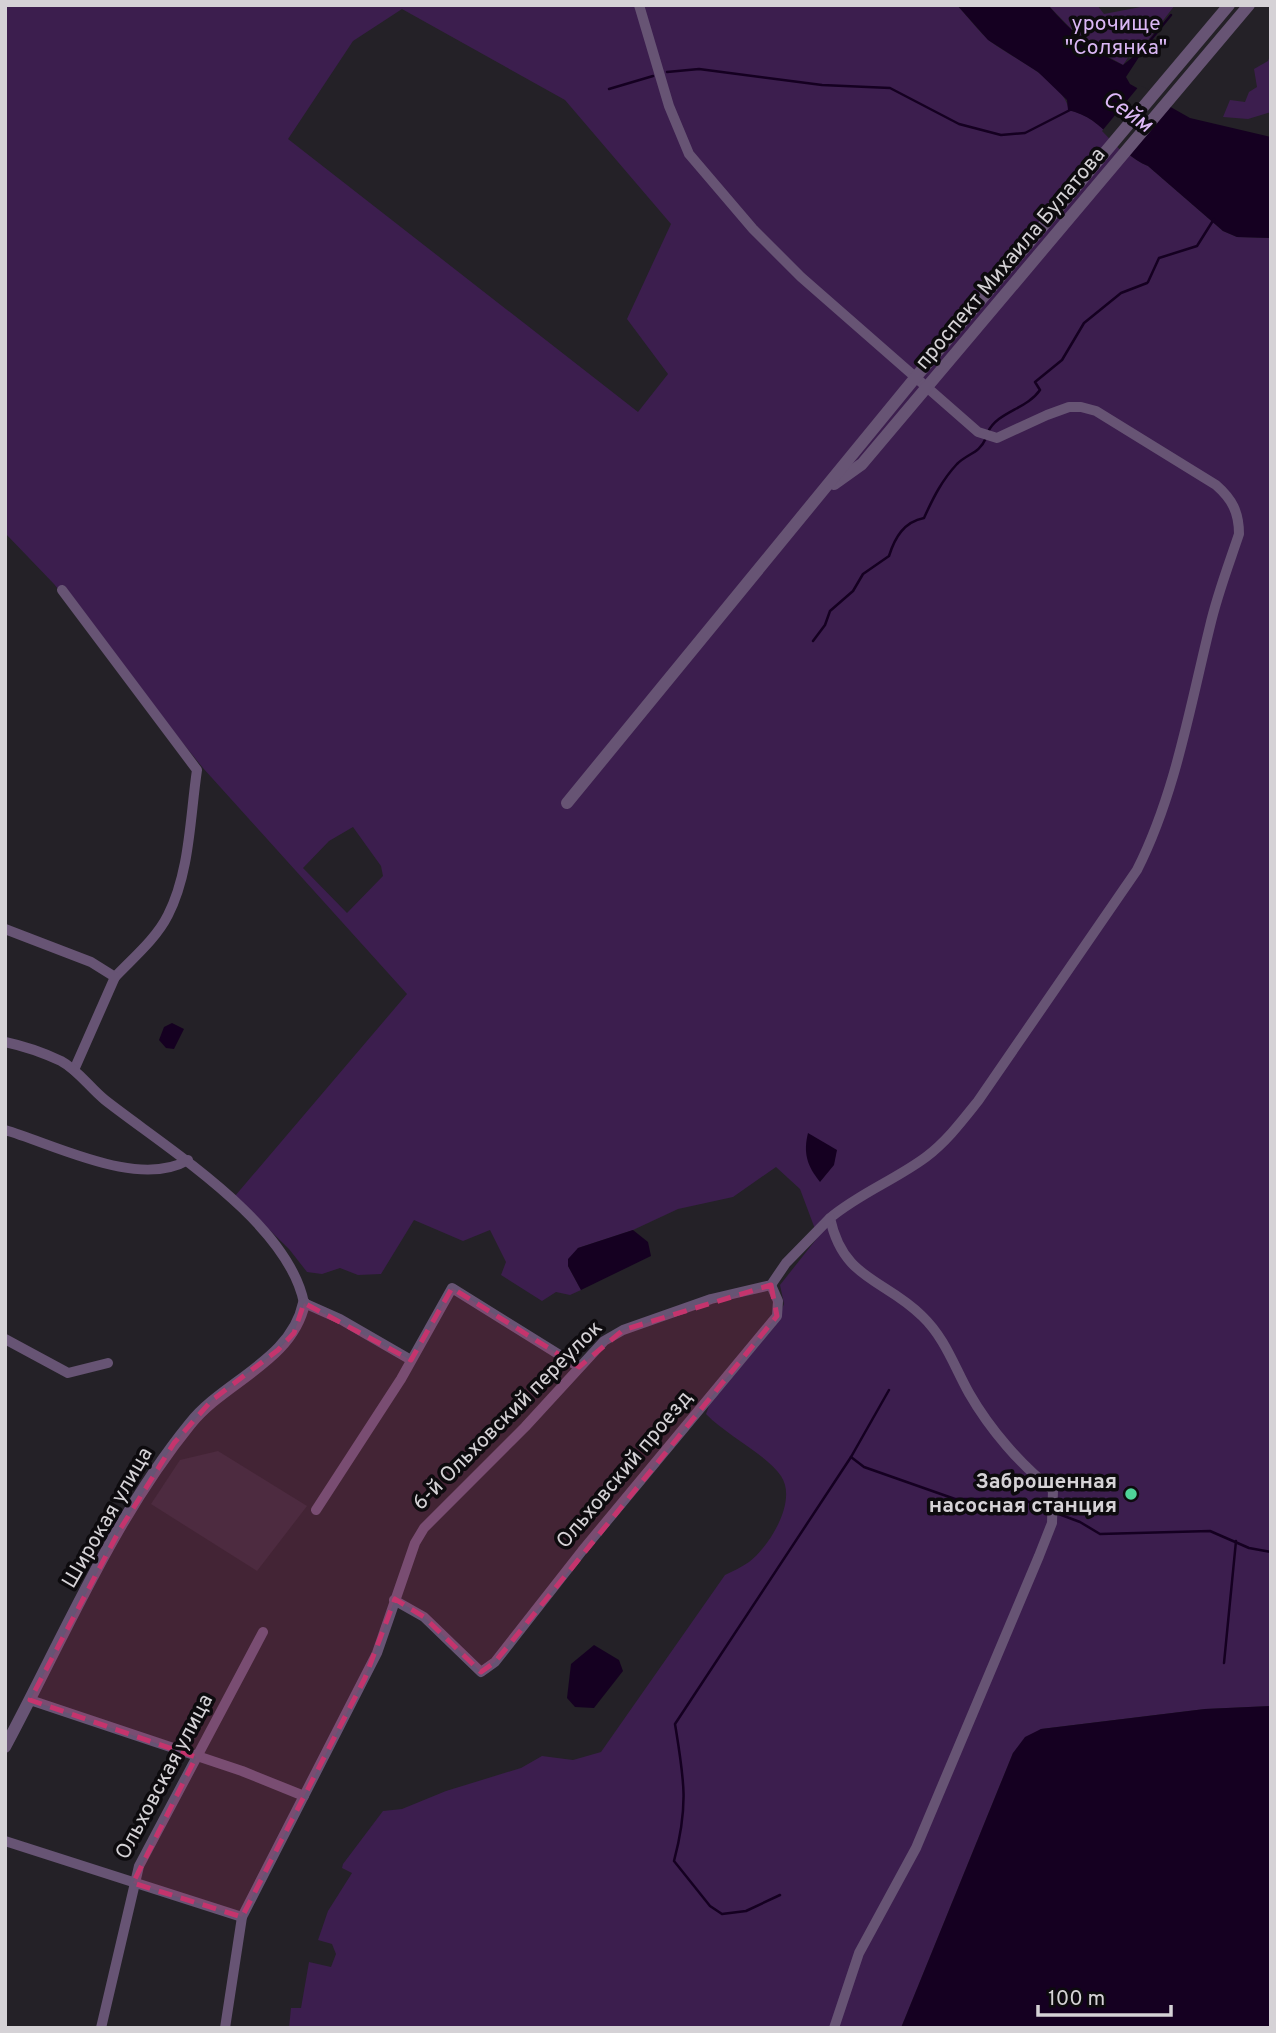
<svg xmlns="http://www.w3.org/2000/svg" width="1276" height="2033" font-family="Overpass,sans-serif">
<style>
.built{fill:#302a35}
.green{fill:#3c1e4e;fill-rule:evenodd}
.water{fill:#150021}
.pier{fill:#242127}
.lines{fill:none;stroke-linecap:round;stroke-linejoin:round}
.stream{stroke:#150021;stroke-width:2.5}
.minor{stroke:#675474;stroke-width:10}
.tertiary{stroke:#675474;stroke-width:12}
.marked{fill:#c5346d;fill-opacity:0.2;stroke:#c5346d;stroke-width:5;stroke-dasharray:14 9;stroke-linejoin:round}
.poi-dot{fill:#4fd399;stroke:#0d0b0e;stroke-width:2.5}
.labels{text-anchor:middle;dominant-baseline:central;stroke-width:7;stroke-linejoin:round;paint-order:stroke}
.park-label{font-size:21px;fill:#dab7f4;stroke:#0d0b0e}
.street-label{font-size:21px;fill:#d5d2d6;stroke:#0d0b0e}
.poi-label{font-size:21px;font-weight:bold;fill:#d5d2d6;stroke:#0d0b0e;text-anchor:end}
.water-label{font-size:23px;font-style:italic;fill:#ddb9f6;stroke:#0d0b0e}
</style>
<rect width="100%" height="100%" fill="#242127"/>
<polygon class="built" points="218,1451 307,1506 257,1571 151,1504 180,1460"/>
<g class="green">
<path d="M5 5H957C968 17 979 32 991 42 1014 59 1063 80 1069 110 1107 119 1115 152 1148 166L1223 231 1237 237 1271 238V1706L1205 1709 1041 1729 1013 1753 901 2028H289L291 2008H301L309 1962 331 1967 336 1954 332 1944 318 1940 328 1911 352 1873 342 1868 343 1864 383 1811 402 1809 446 1791 521 1768 542 1756 573 1760 601 1752 725 1575C733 1571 742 1567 749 1562 769 1547 798 1501 781 1476 767 1455 726 1435 706 1414L710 1403 775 1326 784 1304 780 1285 818 1237 800 1189 776 1167 733 1197 678 1209 633 1230 578 1248 568 1266 581 1290 570 1295 556 1292 542 1301 501 1275 506 1262 490 1230 463 1241 414 1220 381 1274 358 1275 340 1268 322 1274 307 1272 289 1249 235 1196 407 994 203 768 54 584 5 533ZM402 9 565 100 671 224 627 319 668 374 638 412 288 139 353 41ZM353 827 381 866 383 876 347 913 303 868 329 841Z"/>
<polygon points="1048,5 1097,5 1104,14 1151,5 1175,5 1144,45 1131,53 1123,65 1086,44"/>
<polygon points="1271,53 1271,112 1248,119 1223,117 1230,100 1245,102 1249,92 1257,87 1254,69 1268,61"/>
</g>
<g class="water">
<path d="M957 5H1048C1070 30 1092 51 1123 65L1139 52 1141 54 1126 77 1130 84 1190 118 1271 137V238L1237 237 1223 231 1148 166C1115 152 1107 119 1068 110L1067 100 1038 72 988 40Z"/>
<polygon points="172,1023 184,1029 174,1049 166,1048 159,1040 164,1027"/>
<path d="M808 1133 837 1150 834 1165 820 1182C807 1166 803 1153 808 1133Z"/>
<polygon points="633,1230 648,1242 651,1256 581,1290 568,1266 568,1259 578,1248"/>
<polygon points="594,1645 619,1660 623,1671 594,1708 575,1707 567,1698 571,1664"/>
<polygon points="1271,1706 1271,2028 901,2028 1013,1753 1025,1737 1041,1729 1205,1709"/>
</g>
<polygon class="pier" points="1140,85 1173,103 1127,157 1102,131"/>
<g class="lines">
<g class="stream">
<polyline points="1140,53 1171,15"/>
<polyline points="667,72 699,69 822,85 890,88 959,124 1001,135 1025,133 1070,110"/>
<polyline points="609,89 653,76"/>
<polyline points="1148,282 1159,258 1197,246 1214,219"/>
<path d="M988 432C997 412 1027 409 1040 390L1035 382 1062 360 1084 323 1121 293 1147 283"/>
<path d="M813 641 825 625 830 611 853 591 863 574 889 556C895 537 904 522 924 518 933 498 942 480 957 464 968 453 979 454 986 438"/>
<polyline points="889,1390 851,1457 864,1467 955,1499 1021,1499 1050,1510"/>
<polyline points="1056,1513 1080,1522 1100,1534 1210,1531 1249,1548 1271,1552"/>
<polyline points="1224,1663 1236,1541"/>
<path d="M780 1895 746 1911 722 1914 710 1906 674 1861C689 1805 684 1779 675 1724L851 1457"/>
</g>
<g class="minor">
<path d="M639 5 669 106 689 154 753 229 801 277 978 432 997 438 1047 415 1069 407H1081L1096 411 1216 485C1232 499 1239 512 1239 534 1229 564 1217 595 1210 626 1190 707 1175 795 1137 870L978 1101C962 1121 947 1141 926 1157 895 1180 860 1193 830 1218 843 1280 885 1279 922 1316 945 1338 954 1366 969 1393 989 1428 1021 1466 1053 1490L1052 1523 1039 1556 916 1848 859 1953 834 2028"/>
<path d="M62 590 197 770C190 817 190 872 168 915 156 939 133 958 115 977"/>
<polyline points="5,929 91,962 115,977 74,1070"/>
<path d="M5 1042C24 1046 44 1053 61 1061 78 1070 90 1088 105 1100 166 1148 288 1222 304 1303L340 1319 411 1360"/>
<path d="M5 1130C56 1145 139 1189 188 1160"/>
<polyline points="5,1339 68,1373 108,1363"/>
<polyline points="316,1510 401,1379 452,1288 579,1367"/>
<polyline points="394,1600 424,1617 481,1672 495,1662 582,1551 777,1316 778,1301 771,1285"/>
<polyline points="30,1700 242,1771 304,1796"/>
<polyline points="5,1841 242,1917"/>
<polyline points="101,2028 139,1866 263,1632"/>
<polyline points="225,2028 242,1917 377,1653 415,1543 424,1528 525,1427 604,1341 623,1330 711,1299 771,1285 786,1263 830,1218"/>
</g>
<g class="tertiary">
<polyline points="834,484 862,464 1249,5"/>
<polyline points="567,803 915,378 1229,5"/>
<path d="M5 1747C63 1639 112 1520 190 1424 224 1381 292 1361 304 1303"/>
</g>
</g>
<path class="marked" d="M771 1285 777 1316 495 1662 481 1672 424 1617 395 1599 365 1678 242 1917 133 1883 196 1757 30 1700 119 1531 174 1443 212 1400 278 1350 294 1333 304 1303 411 1360 452 1288 579 1367 623 1330Z"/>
<circle class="poi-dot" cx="1131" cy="1494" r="7"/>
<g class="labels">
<g class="park-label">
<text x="1116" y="24">урочище<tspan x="1116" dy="24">"Солянка"</tspan></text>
</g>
<g class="street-label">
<text transform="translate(1011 259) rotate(-50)">проспект Михаила Булатова</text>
<text transform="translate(508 1416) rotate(-45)">6-й Ольховский переулок</text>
<text transform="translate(625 1470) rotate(-50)">Ольховский проезд</text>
<text transform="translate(108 1518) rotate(-60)">Широкая улица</text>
<text transform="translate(165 1777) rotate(-62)">Ольховская улица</text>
</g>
<g class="poi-label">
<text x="1117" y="1482">Заброшенная<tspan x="1117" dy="24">насосная станция</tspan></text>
</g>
<g class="water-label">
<text transform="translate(1127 113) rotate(35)">Сейм</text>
</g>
</g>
<rect width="1276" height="2033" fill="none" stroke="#d5d2d6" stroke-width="14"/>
<path d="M1038 2005v10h133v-10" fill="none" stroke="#d5d2d6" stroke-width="3.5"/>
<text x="1048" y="2005" font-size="21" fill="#d5d2d6" stroke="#0d0b0e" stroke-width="5" paint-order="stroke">100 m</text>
</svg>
